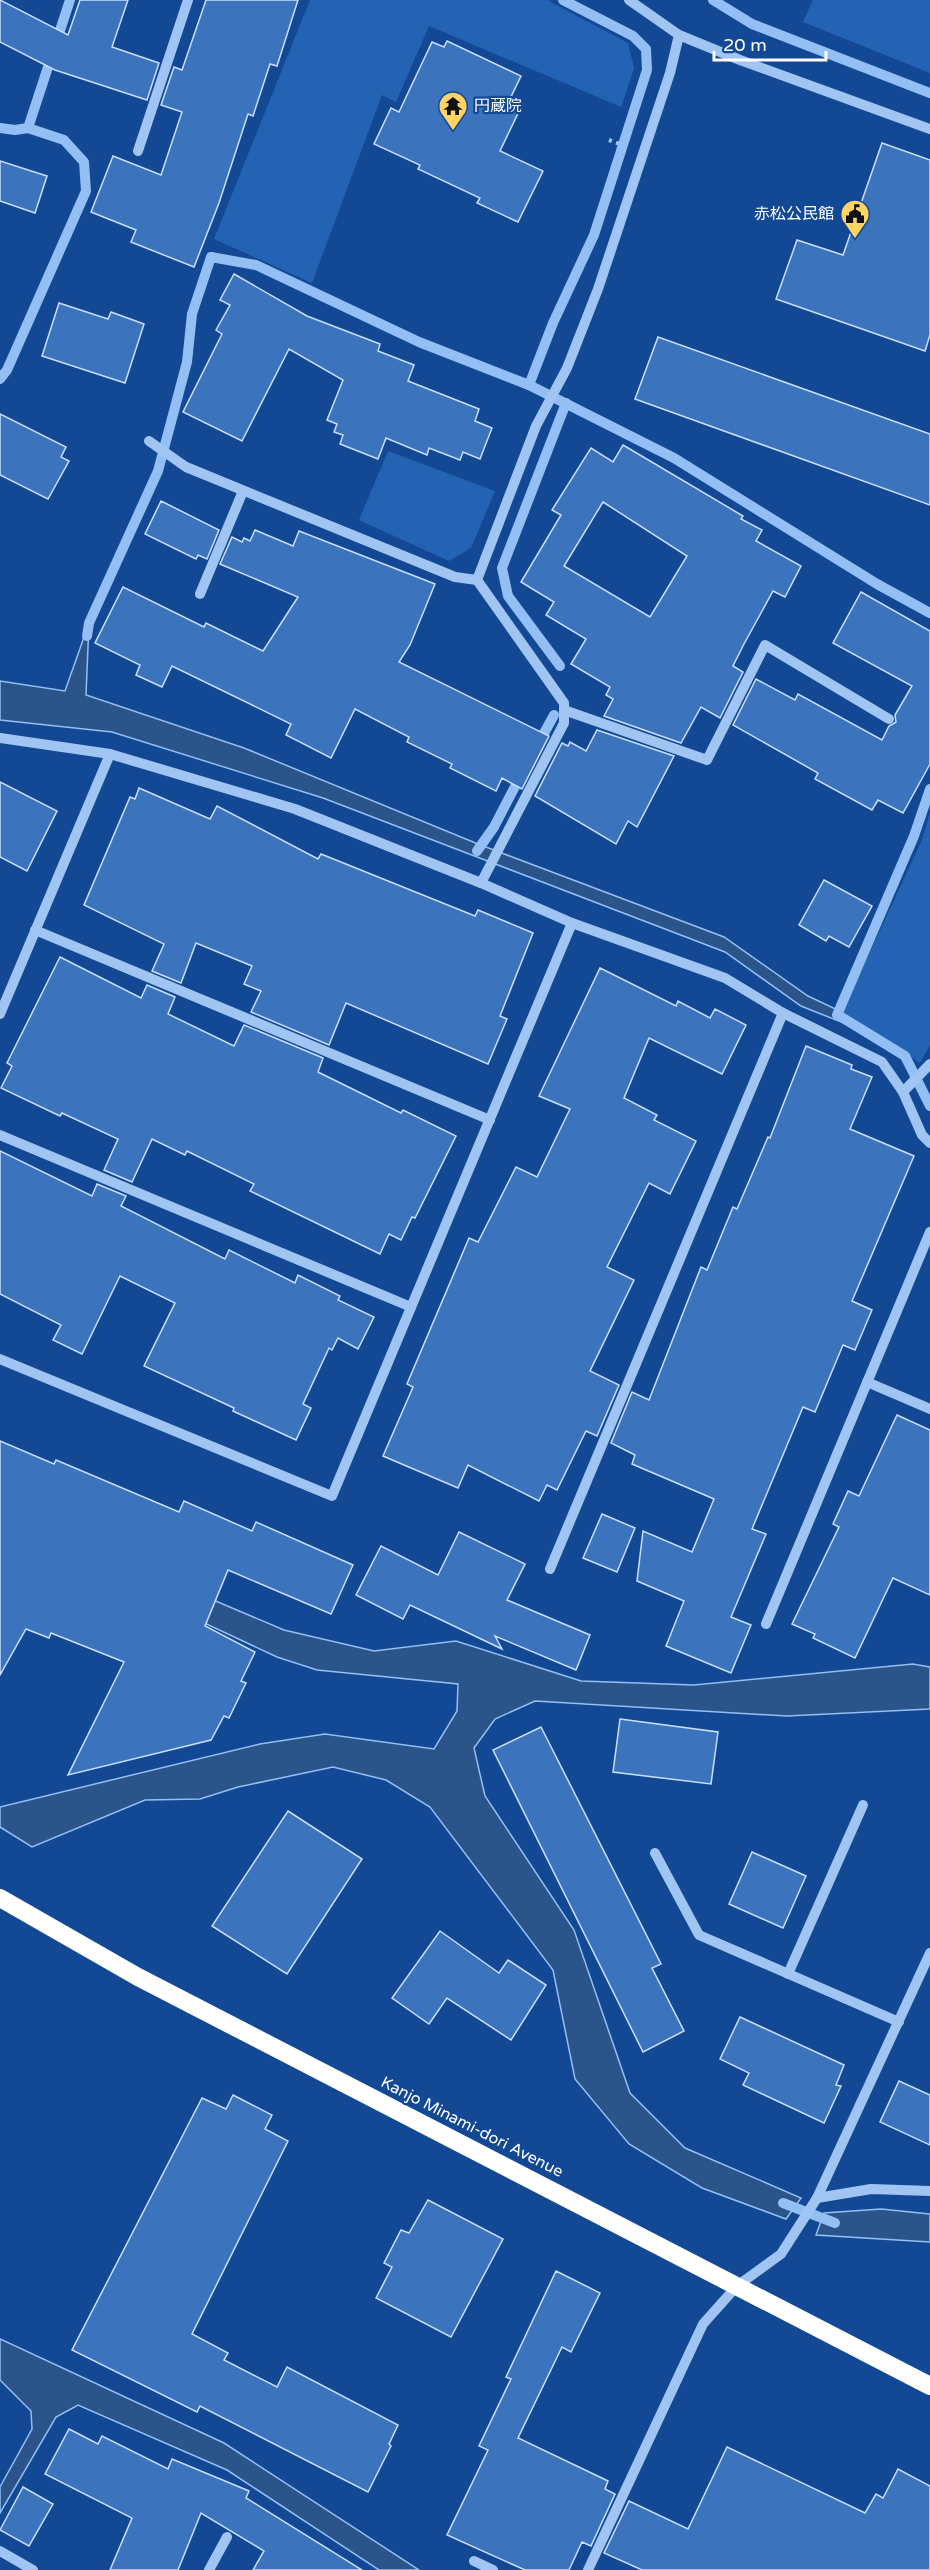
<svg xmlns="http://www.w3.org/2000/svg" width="930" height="2570" font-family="'Varela Round','Noto Sans JP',sans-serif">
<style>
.green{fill:#2463b3}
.water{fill:#2b548b;stroke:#93bff5;stroke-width:1.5}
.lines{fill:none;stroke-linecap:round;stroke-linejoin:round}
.stream{stroke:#93bff5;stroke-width:10}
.building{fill:#3b73bc;stroke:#c9dffd;stroke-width:1.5;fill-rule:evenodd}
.path{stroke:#a1c5f2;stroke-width:4;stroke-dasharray:3 4.5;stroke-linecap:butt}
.minor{stroke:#a1c5f2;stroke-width:10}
.highway{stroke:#fff;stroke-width:18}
.labels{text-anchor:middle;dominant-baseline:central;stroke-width:4.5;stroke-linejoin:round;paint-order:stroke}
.poi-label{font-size:16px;fill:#fff;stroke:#134994;text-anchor:start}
.street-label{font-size:16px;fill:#fff;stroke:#134994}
</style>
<rect width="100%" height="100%" fill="#134994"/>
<g class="green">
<polygon points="310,0 547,0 628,43 634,68 621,107 429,26 396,102 382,95 312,283 214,239"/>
<polygon points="813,0 930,0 930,73 803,22"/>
<polygon points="388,451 495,491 471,548 449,561 359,520"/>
<polygon points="930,813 930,1045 920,1063 842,1012 922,840"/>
</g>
<g class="water">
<polygon points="89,623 86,695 244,748 478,844 724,937 808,996 842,1012 851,1026 801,1006 725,952 323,798 112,732 0,720 0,681 65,691"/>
<polygon points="62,1536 284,1630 374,1651 456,1641 581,1681 694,1685 913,1664 930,1667 930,1709 787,1716 535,1701 495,1719 474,1748 485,1796 574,1930 630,2093 685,2148 801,2198 786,2219 702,2188 629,2144 575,2079 553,1970 430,1807 386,1780 333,1767 238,1787 200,1799 145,1800 32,1847 0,1827 0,1807 260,1744 325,1734 434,1749 457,1711 458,1684 317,1670 277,1657 50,1551"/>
<polygon points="881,2209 930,2214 930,2242 816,2235 824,2213"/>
<polygon points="0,2339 224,2443 419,2570 379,2570 227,2470 78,2405 56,2417 0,2513 0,2487 32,2429 31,2411 0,2380"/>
</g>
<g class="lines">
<g class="stream">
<polyline points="713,0 752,24 930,93"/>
<polyline points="0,128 15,130 28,128 64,140 84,162 86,191 7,370 0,379"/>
<polyline points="28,128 70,0"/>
<polyline points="529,385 674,458 877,584 930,613"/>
<polyline points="87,636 89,623 158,471 187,362 192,314 211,257 256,265 419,342 529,385 553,323 594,235 647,70 646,49 633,36 563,0"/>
<polyline points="560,666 508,596 502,568 566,403"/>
<polyline points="537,746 554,715"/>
<polyline points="477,851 494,827 522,773"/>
<polyline points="837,1015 914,836 930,789"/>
<polyline points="838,1015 905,1056 930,1106"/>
<polyline points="783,2203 835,2223"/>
</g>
</g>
<g class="building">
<polygon points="0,0 68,35 80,0 128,0 112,47 159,63 147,100 55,70 0,42"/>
<polygon points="206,0 298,0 277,66 270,64 253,116 248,114 219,203 194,267 131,242 136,230 91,212 113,156 161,175 182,112 161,105 174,67 182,70"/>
<polygon points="447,41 521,76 509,101 521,107 500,151 543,171 518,222 477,203 480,198 418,169 420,165 374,144 391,108 399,112 432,42 444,47"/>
<polygon points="882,143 930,160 930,335 925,351 776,299 797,240 843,255"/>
<polygon points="0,161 47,176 35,213 0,201"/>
<polygon points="234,274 307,316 380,344 378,351 414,365 408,381 479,409 475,421 492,428 480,459 463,452 460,460 429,448 427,455 386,438 378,459 340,444 343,435 334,432 337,424 327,420 343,380 289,349 242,441 183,412 222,334 216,330 230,305 220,300"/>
<polygon points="59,303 108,319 111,312 144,324 125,383 42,356"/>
<polygon points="658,337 930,434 930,505 635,399"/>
<polygon points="0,414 66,447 61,457 69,461 48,499 0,475"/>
<path d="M623 445 743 516 741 519 762 530 756 541 801 566 785 597 773 591 744 644 733 666 743 672 720 718 701 707 681 743 604 716 613 699 606 695 610 687 571 664 586 639 546 615 554 602 521 582 561 515 552 510 591 448 613 462ZM603 502 687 556 650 617 564 566Z"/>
<polygon points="161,501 219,530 207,559 198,555 196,559 145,534"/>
<polygon points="255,530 293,546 299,531 435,584 410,645 399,662 549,736 522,789 502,778 496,791 450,768 452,764 407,742 409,737 355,709 331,758 286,735 291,724 172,666 162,687 136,675 140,665 95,643 123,587 204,627 206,623 263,651 298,597 220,564 232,537 242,542 244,538 250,541"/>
<polygon points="861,592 930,631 930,764 903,813 878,800 872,810 815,779 818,773 733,725 756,679 795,700 798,694 882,740 889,726 896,722 895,715 912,686 833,643"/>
<polygon points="597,730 674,756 637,827 628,821 616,844 535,796 562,743 568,746 570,742 586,751"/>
<polygon points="0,782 57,811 27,871 0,857"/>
<polygon points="139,788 210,819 217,806 318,859 321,854 475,916 478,910 533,933 500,1016 507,1019 488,1064 346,1003 329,1045 251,1012 261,991 244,984 252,966 196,943 181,983 152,971 164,944 84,905 130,797 135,799"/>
<polygon points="824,880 872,906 849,947 829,936 826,941 799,925"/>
<polygon points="60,957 141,998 147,985 175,997 168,1014 234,1046 244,1025 323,1058 318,1072 401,1113 403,1110 456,1136 415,1218 412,1217 401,1240 389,1234 380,1254 250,1191 254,1184 187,1151 185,1155 152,1139 132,1182 104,1170 118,1139 62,1113 60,1116 1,1088 12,1066 7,1063"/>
<polygon points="600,968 676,1006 678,1001 710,1018 715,1009 746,1025 722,1074 649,1038 624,1098 657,1115 654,1120 696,1141 670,1194 649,1183 607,1267 634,1280 590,1371 619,1385 597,1436 586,1431 557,1490 547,1485 539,1501 468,1465 458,1488 383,1456 413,1387 407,1384 469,1238 478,1242 516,1167 537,1177 570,1109 539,1096"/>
<polygon points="806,1046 852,1065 851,1069 872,1077 850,1129 914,1156 852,1301 872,1310 855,1350 843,1345 815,1412 803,1407 752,1529 766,1534 731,1617 751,1625 731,1673 666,1646 684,1601 637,1581 643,1531 692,1552 714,1499 632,1464 635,1455 611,1443 632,1392 649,1400 701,1267 707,1270 733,1207 737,1209 768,1137 770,1138"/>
<polygon points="0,1151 92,1196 97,1184 126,1196 121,1206 225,1259 229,1250 295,1283 298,1275 340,1296 338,1300 374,1317 358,1349 338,1338 332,1350 329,1348 303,1404 311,1408 296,1440 233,1411 234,1408 144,1366 175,1303 120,1276 82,1354 53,1340 61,1325 0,1294"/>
<polygon points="897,1415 930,1430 930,1595 893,1578 855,1658 813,1638 815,1634 792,1624 839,1527 833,1524 848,1491 859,1496"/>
<polygon points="0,1441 54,1464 56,1460 179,1512 184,1501 252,1531 256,1522 353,1565 331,1614 228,1570 205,1626 255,1652 241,1681 246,1683 229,1718 224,1716 211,1740 68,1775 124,1662 51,1633 49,1638 26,1629 0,1675"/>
<polygon points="602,1514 635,1528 617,1572 583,1558"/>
<polygon points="459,1532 525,1564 507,1600 590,1635 576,1670 495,1636 502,1649 410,1605 403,1619 356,1595 381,1546 438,1575"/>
<polygon points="620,1719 718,1732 711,1784 613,1772"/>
<polygon points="541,1727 661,1964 652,1968 684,2031 643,2052 493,1750"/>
<polygon points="288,1811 362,1859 287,1974 212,1926"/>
<polygon points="752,1852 806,1876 783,1928 729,1904"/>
<polygon points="440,1931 499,1973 508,1960 546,1985 511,2040 447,1998 429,2024 392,1998"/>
<polygon points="740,2017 844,2065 836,2085 841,2086 824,2123 743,2085 749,2073 720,2059"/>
<polygon points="899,2081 930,2095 930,2145 880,2122"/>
<polygon points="233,2095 272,2115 265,2129 288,2141 192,2334 228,2353 224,2360 277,2387 287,2367 398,2425 389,2444 391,2446 368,2492 200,2406 197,2412 72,2350 202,2098 226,2109"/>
<polygon points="428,2200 503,2239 451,2337 376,2298 392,2267 384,2263 401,2230 409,2233"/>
<polygon points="556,2271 600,2293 571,2352 562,2347 518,2438 608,2481 605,2489 615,2494 591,2546 582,2542 569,2570 525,2570 447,2535 488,2450 479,2446 511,2379 506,2377"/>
<polygon points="69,2429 98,2444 102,2436 168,2469 172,2459 249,2491 246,2498 362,2570 253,2570 264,2551 201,2513 178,2570 110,2570 132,2518 45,2474"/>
<polygon points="727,2447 865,2513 876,2494 883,2498 898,2469 930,2486 930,2570 642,2570 604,2553 629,2501 688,2529"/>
<polygon points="23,2487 53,2504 29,2546 0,2530"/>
</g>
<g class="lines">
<polyline class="path" points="609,140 620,144"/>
<g class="minor">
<polyline points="629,0 679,35 740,60 930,129"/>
<polyline points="138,151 188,0"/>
<polyline points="149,441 186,467 455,577 477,580"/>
<polyline points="200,594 243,491"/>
<polyline points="564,710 707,760 765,645 889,719"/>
<polyline points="0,738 110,754 295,809 481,883 572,923 725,978 783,1013 882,1062 903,1092 922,1135 930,1143"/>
<polyline points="481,883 564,723 564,703 477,580 536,426 567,368 598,289 670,73 679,35"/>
<polyline points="35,930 490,1120"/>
<polyline points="0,1014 110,754"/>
<polyline points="903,1092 930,1064"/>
<polyline points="0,1135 411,1307"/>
<polyline points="0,1359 332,1496 572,923"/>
<polyline points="867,1382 930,1409"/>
<polyline points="550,1569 783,1013"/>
<polyline points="766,1624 930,1232"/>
<polyline points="655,1853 699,1935 899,2022"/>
<polyline points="788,1974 863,1805"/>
<polyline points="817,2198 871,2189 930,2191"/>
<polyline points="0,2551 33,2570"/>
<polyline points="474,2561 493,2570"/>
<polyline points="209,2570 227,2537"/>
<polyline points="588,2570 703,2324 737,2286 781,2254 817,2198 930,1953"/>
</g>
<polyline class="highway" points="0,1898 138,1977 930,2386"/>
</g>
<defs>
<g id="temple-pin" transform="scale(1.5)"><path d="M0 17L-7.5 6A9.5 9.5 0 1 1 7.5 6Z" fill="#ffd462" stroke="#134994"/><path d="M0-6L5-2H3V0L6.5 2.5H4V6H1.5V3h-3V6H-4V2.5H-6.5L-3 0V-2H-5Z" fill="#111"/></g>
<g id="civic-pin" transform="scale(1.5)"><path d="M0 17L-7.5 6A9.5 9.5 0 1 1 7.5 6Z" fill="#ffd462" stroke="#134994"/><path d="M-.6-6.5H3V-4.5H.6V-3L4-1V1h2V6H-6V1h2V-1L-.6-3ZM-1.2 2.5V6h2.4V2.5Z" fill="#111"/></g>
</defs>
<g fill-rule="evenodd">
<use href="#temple-pin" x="453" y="106"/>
<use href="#civic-pin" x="855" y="214"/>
</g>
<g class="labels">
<g class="poi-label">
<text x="474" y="106">円蔵院</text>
<text x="834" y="214" text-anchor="end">赤松公民館</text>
</g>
<g class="street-label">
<text transform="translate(472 2127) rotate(27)">Kanjo Minami-dori Avenue</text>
</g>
</g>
<path d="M714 51v9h112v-9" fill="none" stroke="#ffffff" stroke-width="3"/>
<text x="723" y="51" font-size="18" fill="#ffffff" stroke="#134994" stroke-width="4.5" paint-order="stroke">20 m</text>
</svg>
